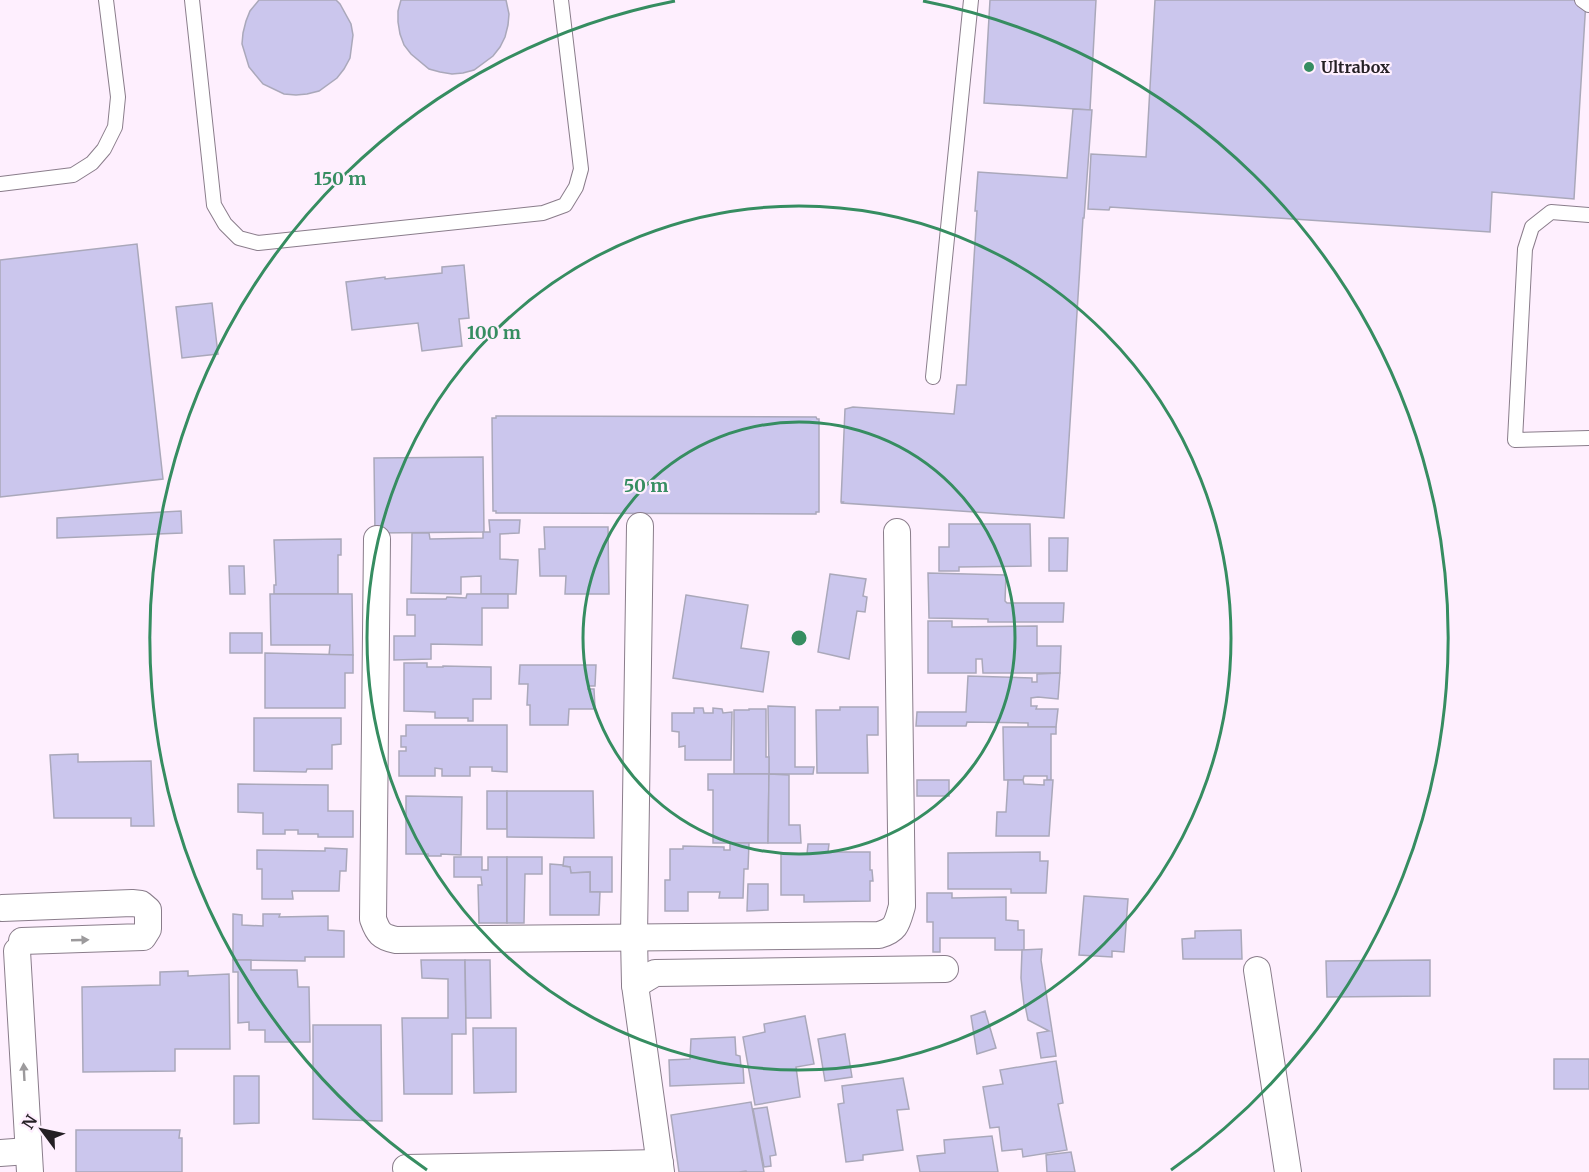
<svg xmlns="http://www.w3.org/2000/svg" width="1589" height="1172" font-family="Merriweather,serif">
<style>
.building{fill:#cbc6ed;stroke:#aaa8ba;stroke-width:1.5}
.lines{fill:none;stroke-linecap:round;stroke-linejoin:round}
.service-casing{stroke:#8a7d8b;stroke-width:16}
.minor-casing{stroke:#8a7d8b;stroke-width:28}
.service{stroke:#fff;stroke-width:14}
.minor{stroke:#fff;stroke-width:26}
.oneway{fill:#9c9a9c}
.ring{fill:none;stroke:#368d61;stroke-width:3}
.poi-dot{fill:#368d61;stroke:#feeffe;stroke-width:2}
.labels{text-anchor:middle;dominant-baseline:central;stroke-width:4.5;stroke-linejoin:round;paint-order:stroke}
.poi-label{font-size:16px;font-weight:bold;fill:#241f24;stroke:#feeffe;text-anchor:start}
.centre{fill:#368d61;stroke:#feeffe;stroke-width:3}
.ring-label{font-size:18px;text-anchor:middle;font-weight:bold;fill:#368d61;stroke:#feeffe;stroke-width:4.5;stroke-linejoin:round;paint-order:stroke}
</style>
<rect width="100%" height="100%" fill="#feeffe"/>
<g class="building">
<polygon points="259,0 336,0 340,4 351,24 353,35 350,58 344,69 337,78 319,91 307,94 296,95 284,94 263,84 249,67 242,44 243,33 246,21 250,11"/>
<polygon points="401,0 506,0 509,14 508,25 505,37 500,47 493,56 474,70 463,73 452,74 440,72 429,69 411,54 404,45 400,34 398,22 398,11"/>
<polygon points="990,0 1096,0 1090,110 984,103"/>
<polygon points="1155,0 1586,0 1574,199 1492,192 1490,232 1110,207 1109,210 1088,209 1091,154 1146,157"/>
<polygon points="1073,109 1092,110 1084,218 1083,218 1064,518 842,503 843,502 841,502 845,409 853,407 954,414 957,385 966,385 977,211 975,211 978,172 1067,178"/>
<polygon points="137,244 163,479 0,497 0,260"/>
<polygon points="464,265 469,318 459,319 462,346 422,351 418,323 352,330 346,282 385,277 385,279 442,273 442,267"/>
<polygon points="212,303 218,354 182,358 176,307"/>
<polygon points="496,416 816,417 817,419 819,419 819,512 816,512 816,514 496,513 496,511 493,511 492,418 496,418"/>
<polygon points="483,457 484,532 375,533 374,458"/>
<polygon points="181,511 182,533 57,538 57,518"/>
<polygon points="489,520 520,520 519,533 500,534 500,559 518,560 516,594 481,594 481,576 461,577 461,594 411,593 412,533 429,533 430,539 483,538 483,532 490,532"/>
<polygon points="949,524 1030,524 1031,566 959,567 959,571 939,571 939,547 949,547"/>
<polygon points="544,527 608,527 609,594 565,594 566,576 540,576 539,549 545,549"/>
<polygon points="1049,538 1068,538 1067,571 1049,571"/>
<polygon points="341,539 341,555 338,555 338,594 274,594 274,585 276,585 274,540"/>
<polygon points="229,566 244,566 245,594 230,594"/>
<polygon points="928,573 1006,575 1005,601 1007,603 1064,603 1063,622 988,622 988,619 929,618"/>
<polygon points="830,574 866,579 863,596 867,597 865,612 857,611 849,659 818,652"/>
<polygon points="270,594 352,594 353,655 329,655 330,645 271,645"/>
<polygon points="467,594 508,594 508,608 482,608 482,645 431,644 431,659 394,660 394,636 415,636 415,615 407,615 407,599 446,599 447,597 466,598"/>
<polygon points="686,595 748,605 741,648 769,652 763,692 673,678"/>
<polygon points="928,621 952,621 952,627 1037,626 1037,646 1061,646 1060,673 983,673 982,659 976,659 976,673 928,673"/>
<rect x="230" y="633" width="32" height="20"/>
<polygon points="265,653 353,655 353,673 345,673 345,708 265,708"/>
<polygon points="404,663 427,663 427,667 443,667 443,666 491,667 491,699 473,699 473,721 468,721 468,718 435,718 435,712 404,711"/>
<polygon points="520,665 596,665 595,686 589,686 588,689 594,689 595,708 593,709 569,709 568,725 530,725 530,705 527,705 528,684 519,684"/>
<polygon points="1060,673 1058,699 1038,697 1031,698 1031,706 1037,706 1036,709 1058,709 1056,727 1028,727 1028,723 967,722 966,726 916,726 917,712 966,712 968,676 1032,678 1032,682 1037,682 1037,674"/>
<polygon points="768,706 795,707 795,767 814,767 813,774 769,774"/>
<polygon points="840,707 878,707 878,735 867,735 868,773 817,773 816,710 840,710"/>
<polygon points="694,708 703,708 704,713 713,713 713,708 722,709 723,713 732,712 731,760 685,760 685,746 679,747 679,732 672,731 672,713 694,713"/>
<polygon points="749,709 766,709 766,757 769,757 769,774 734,774 734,710 749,710"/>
<polygon points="254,718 341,718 341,744 332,745 332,769 307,769 306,772 254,771"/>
<polygon points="406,725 507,725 507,772 492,771 492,767 470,767 470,776 442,776 442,769 435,768 435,776 399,776 399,751 406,751 406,747 401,747 401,736 406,736"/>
<polygon points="1003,727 1056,727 1056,734 1051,734 1051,780 1047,780 1047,776 1024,776 1023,780 1004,780"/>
<polygon points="78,754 78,762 151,761 154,826 131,826 131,818 54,818 50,755"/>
<polygon points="708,774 769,774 768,843 713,843 713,790 708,790"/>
<polygon points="769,774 789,775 789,825 800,825 801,843 768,843"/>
<rect x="917" y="780" width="32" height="16"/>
<polygon points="1008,780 1023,780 1024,784 1044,785 1044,780 1053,780 1049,836 996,836 997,812 1006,812"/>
<polygon points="238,784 328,785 328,811 353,811 353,837 318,837 318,834 298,834 298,830 285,830 285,834 263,834 263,813 238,812"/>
<rect x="487" y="791" width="20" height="38"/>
<polygon points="507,791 593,791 594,838 507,837"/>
<polygon points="406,796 462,797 461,855 441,854 441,856 428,856 428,854 406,854"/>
<polygon points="730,843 749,843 748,869 744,869 743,898 719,898 720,892 688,892 688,911 665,911 665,880 670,880 670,849 683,849 683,846 724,847 724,850 730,850"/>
<polygon points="808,844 829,844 828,852 870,852 870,870 872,870 873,881 870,881 870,901 804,902 804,895 781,895 781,854 807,854"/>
<polygon points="325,848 347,849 346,871 340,871 339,891 292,891 293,899 262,899 262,869 257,869 257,850 325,851"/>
<polygon points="1040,852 1040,861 1048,861 1046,893 1011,893 1011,889 948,889 948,853"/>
<polygon points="454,857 482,857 482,870 488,870 488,857 507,857 507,923 479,923 478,885 482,885 481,877 454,877"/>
<polygon points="507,857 542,857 542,874 525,874 524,923 507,923"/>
<polygon points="564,857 612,857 612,892 590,892 590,872 571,873 570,867 563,866"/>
<polygon points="550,864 563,865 563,866 570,867 571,873 590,872 590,892 600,892 599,915 550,915"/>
<polygon points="748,884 768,884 768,910 747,911"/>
<polygon points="927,893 952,893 952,898 1006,897 1006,920 1018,921 1018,930 1024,930 1024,950 995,950 995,938 940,938 940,952 933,952 933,922 927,922"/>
<polygon points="1084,896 1128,899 1124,952 1112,951 1112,957 1079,955"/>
<polygon points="233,914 242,915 242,925 263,926 263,914 280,914 279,917 328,916 328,930 344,931 344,957 305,957 305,961 233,960"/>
<polygon points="1241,930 1242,959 1183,959 1182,939 1195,938 1195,931"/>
<polygon points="1042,949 1041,960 1056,1056 1041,1058 1037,1033 1049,1031 1028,1020 1025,1005 1024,1005 1021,978 1022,950"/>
<polygon points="233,960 251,960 251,970 297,970 298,987 309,987 310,1042 265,1042 265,1030 249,1030 249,1022 238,1023 238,972 233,972"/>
<polygon points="421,960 465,960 466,1034 452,1034 452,1094 404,1094 402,1018 448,1018 448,979 422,978"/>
<polygon points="465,960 490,960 491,1018 466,1018"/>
<polygon points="1430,960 1430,996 1327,997 1326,961"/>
<polygon points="188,971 188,976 229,974 230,1049 175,1049 175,1071 83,1072 82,987 160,985 160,972"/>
<polygon points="985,1011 996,1048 977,1054 971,1016"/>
<polygon points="805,1016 814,1064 796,1067 800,1097 755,1105 743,1037 765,1032 764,1024"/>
<polygon points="313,1025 381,1025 382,1121 313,1119"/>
<polygon points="473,1028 516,1028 516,1092 474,1093"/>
<polygon points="845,1034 852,1077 825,1081 818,1039"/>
<polygon points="735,1037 736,1055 740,1056 741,1067 743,1067 744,1083 670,1086 669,1060 690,1059 691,1039"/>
<rect x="1554" y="1059" width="35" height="30"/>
<polygon points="1056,1061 1063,1103 1058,1104 1067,1150 1023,1157 1022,1149 1002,1151 999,1127 990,1128 983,1087 1003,1084 1000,1070"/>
<polygon points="234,1076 259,1076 259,1123 234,1124"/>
<polygon points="903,1078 909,1109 897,1110 903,1150 863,1155 863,1160 846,1162 838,1104 844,1103 842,1086"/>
<polygon points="751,1102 764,1172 747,1172 746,1171 739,1172 679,1172 671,1115"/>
<polygon points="767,1107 776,1155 770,1156 771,1166 764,1167 753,1109"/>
<polygon points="76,1130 180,1130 179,1138 182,1138 182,1172 76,1172"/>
<polygon points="992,1136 998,1172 920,1172 917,1156 945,1153 944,1140"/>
<polygon points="1071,1152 1075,1172 1047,1172 1046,1155"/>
</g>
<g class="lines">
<g class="service-casing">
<g id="service">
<polyline points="192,0 214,205 225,224 239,238 258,243 543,213 565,205 576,187 581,169 561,0"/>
<polyline points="1582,0 1589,5"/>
<polyline points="0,184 73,175 92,163 104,149 115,127 118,97 106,0"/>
<polyline points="1589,215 1551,212 1532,227 1525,249 1515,440 1589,438"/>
<polyline points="933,377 971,0"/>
</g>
</g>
<g class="minor-casing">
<g id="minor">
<polyline points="640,526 634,937 635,985 661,1172"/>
<path d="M377 539 373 919C378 933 381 937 396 940L879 935C897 930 897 923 902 906L897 532"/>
<polyline points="2,908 132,903 141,904 148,910 148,929 143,937 22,941"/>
<polyline points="17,951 30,1172"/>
<polyline points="1257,970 1288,1172"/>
<polyline points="635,985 655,973 945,969"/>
<polyline points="0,1153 28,1151"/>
<polyline points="406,1168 660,1163"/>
</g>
</g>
<use href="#service" class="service"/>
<use href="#minor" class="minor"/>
</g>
<defs><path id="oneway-solid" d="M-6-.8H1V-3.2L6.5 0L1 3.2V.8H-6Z" transform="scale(1.5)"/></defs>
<g class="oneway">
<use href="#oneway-solid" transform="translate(80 940) rotate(-2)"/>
<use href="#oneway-solid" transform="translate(24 1072) rotate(-93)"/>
</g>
<g class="ring">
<circle cx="799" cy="638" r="216"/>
<circle cx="799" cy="638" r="432"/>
<path d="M427 1170A649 649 0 0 1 675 1M923 1A649 649 0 0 1 1171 1170"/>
</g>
<circle class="poi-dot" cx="1309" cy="67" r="6"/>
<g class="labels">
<g class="poi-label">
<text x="1321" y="67">Ultrabox</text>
</g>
</g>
<circle cx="799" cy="638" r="9" class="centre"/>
<g class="ring-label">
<text x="340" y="185">150 m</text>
<text x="494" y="339">100 m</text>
<text x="646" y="492">50 m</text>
</g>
<g transform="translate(42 1130) rotate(303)" stroke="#feeffe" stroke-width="4.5" paint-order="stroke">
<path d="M0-4.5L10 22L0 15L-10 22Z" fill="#241f24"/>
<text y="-9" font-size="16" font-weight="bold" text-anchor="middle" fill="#241f24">N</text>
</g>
</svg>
